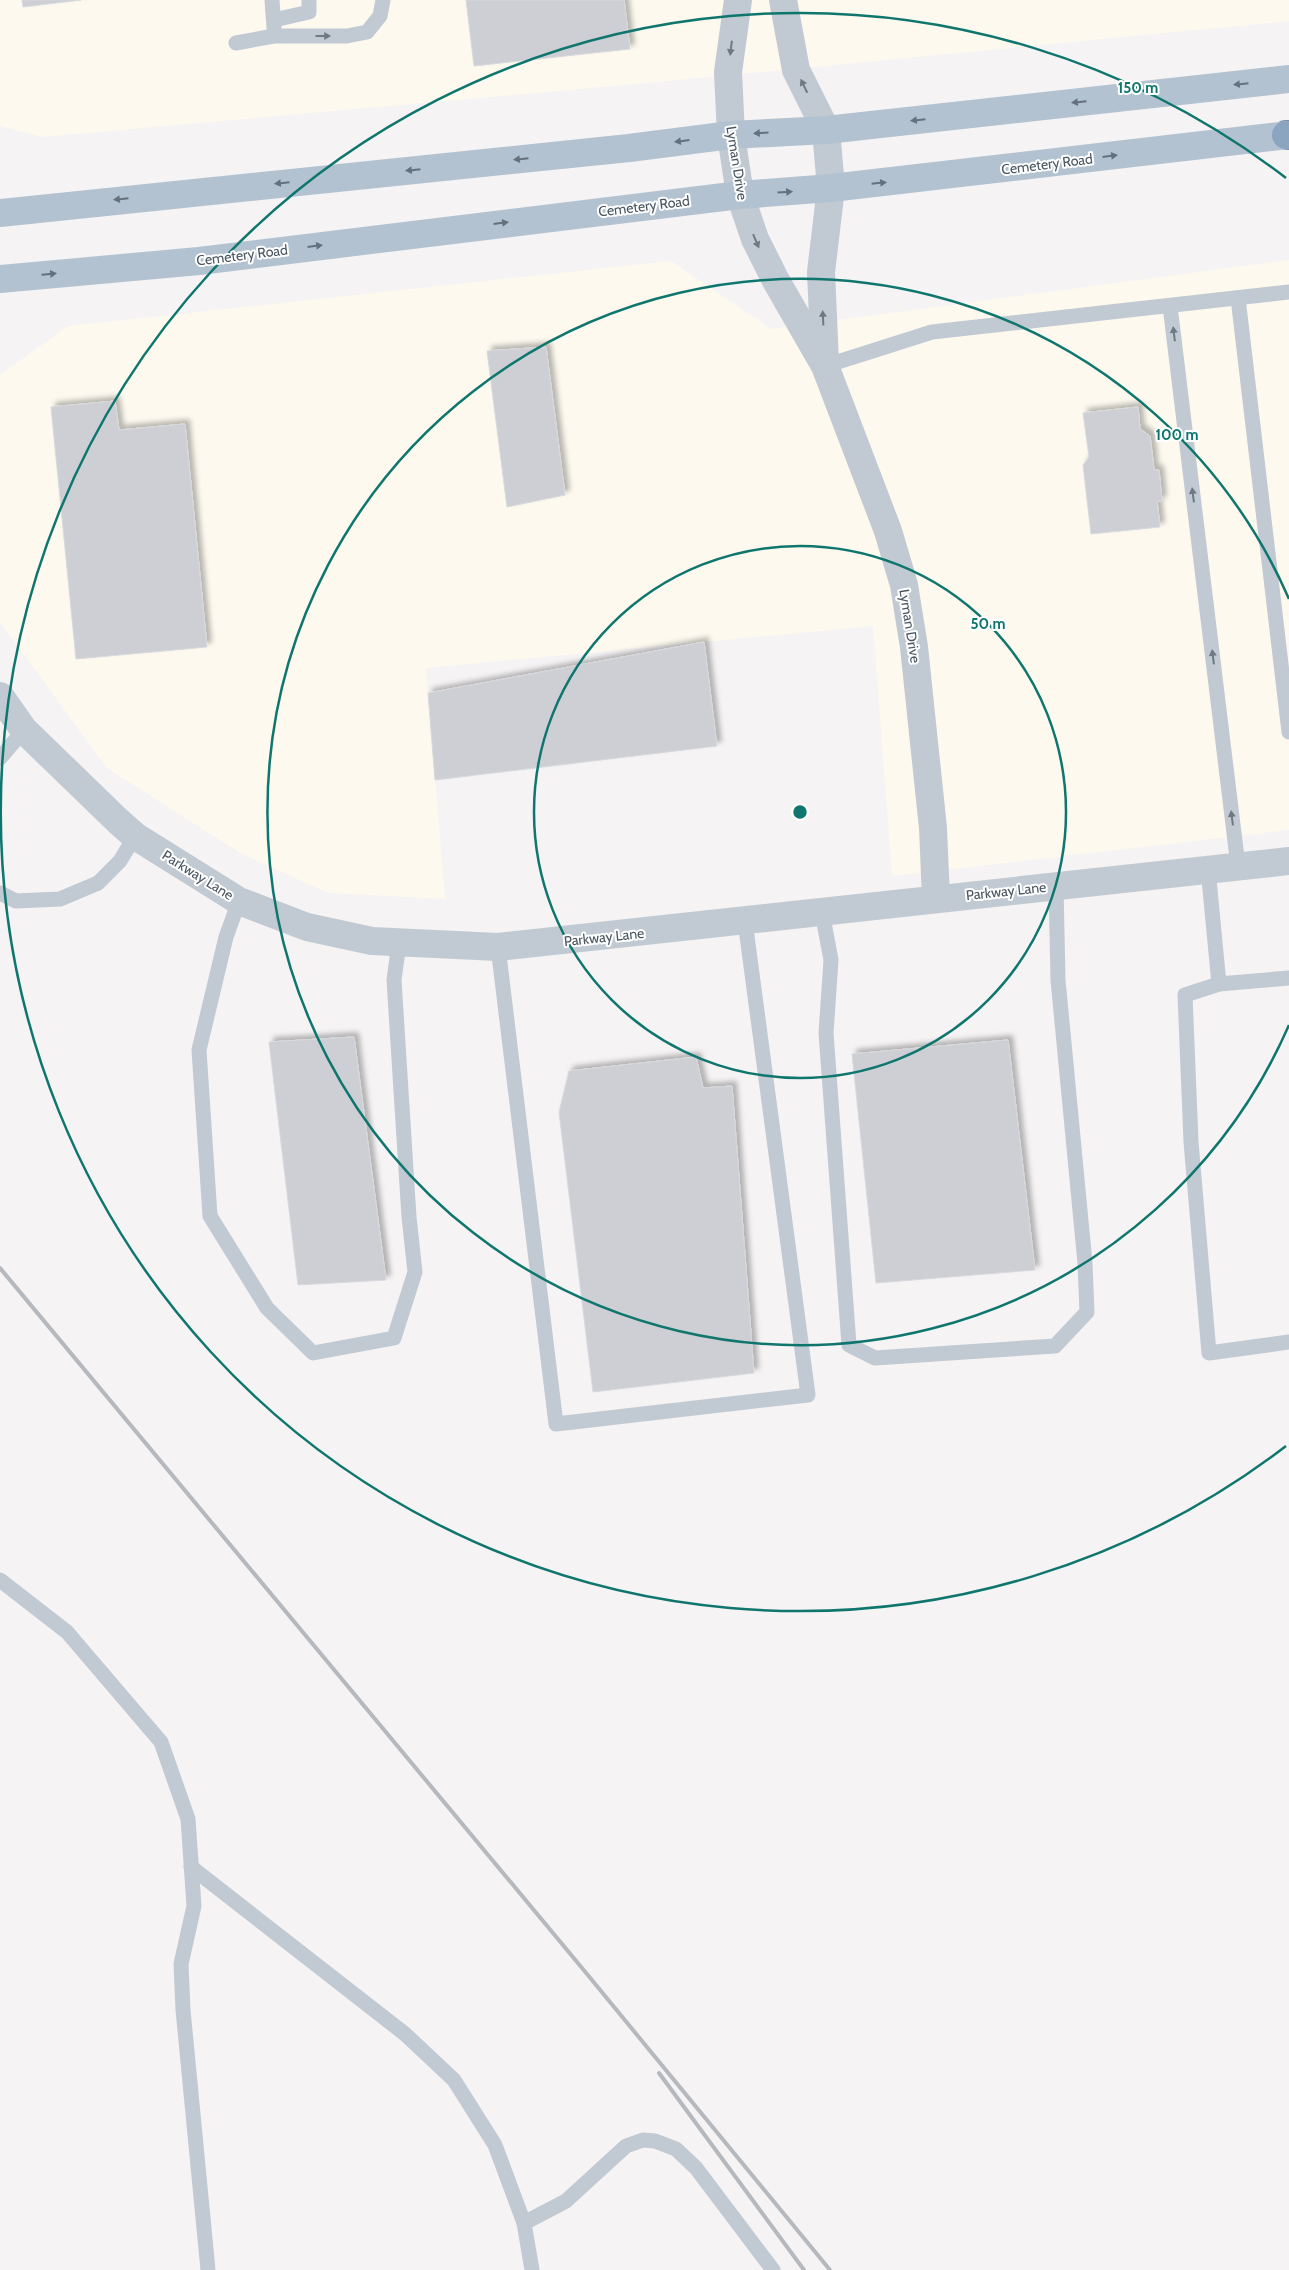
<svg xmlns="http://www.w3.org/2000/svg" width="1289" height="2270" font-family="Cabin,sans-serif">
<style>
.commercial{fill:#fdf9ef}
.building{fill:#cdcfd5;stroke:#d7d9de;filter:url(#shadow)}
.lines{fill:none;stroke-linecap:round;stroke-linejoin:round}
.highway-casing{stroke:#7690ad;stroke-width:30}
.lane{stroke:#c1cad2;stroke-width:15}
.street{stroke:#c1cad2;stroke-width:28}
.primary{stroke:#b3c2d1;stroke-width:28}
.highway{stroke:#8ba5c1;stroke-width:28}
.rail{stroke:#b5b8bd;stroke-width:4}
.oneway{fill:#6e7983}
.oneway2{fill:#64717d}
.ring{fill:none;stroke:#0f766e;stroke-width:2.5}
.labels{text-anchor:middle;dominant-baseline:central;stroke-width:4;stroke-linejoin:round;paint-order:stroke}
.street-label{font-size:14px;fill:#4a5661;stroke:#fff}
.centre{fill:#0f766e;stroke:#fff;stroke-width:2.5}
.ring-label{font-size:15px;text-anchor:middle;font-weight:bold;fill:#0f766e;stroke:#fff;stroke-width:4;stroke-linejoin:round;paint-order:stroke}
</style>
<defs>
<filter id="shadow"><feDropShadow dx="4.5" dy="-4.5" stdDeviation="2.5" flood-color="#0004"/></filter>
</defs>
<rect width="100%" height="100%" fill="#f5f3f3"/>
<g class="commercial">
<polygon points="0,0 1289,0 1289,21 647,83 42,137 0,126"/>
<polygon points="1289,260 1289,830 892,876 873,626 426,668 445,899 328,893 240,853 107,768 0,622 0,375 68,326 671,261 771,329"/>
</g>
<g class="building">
<polygon points="22,0 81,0 23,7"/>
<polygon points="466,0 624,0 630,49 474,66"/>
<polygon points="546,347 565,495 507,507 487,351"/>
<polygon points="115,401 119,430 185,424 207,647 76,659 51,407"/>
<polygon points="1138,407 1140,429 1150,436 1154,470 1159,470 1162,501 1157,501 1160,527 1091,534 1083,465 1089,457 1083,413"/>
<polygon points="704,642 717,746 435,780 428,693"/>
<polygon points="354,1037 386,1280 298,1285 269,1042"/>
<polygon points="1008,1040 1035,1270 876,1283 852,1054"/>
<polygon points="696,1057 703,1088 732,1086 754,1373 593,1392 559,1112 569,1071"/>
</g>
<g class="lines">
<g class="highway-casing">
<polyline id="highway" points="1286,135 1289,135"/>
</g>
<g class="lane">
<polyline points="272,0 274,28"/>
<polyline points="274,20 309,12 309,0"/>
<polyline points="236,43 274,36 347,36 367,32 380,16 383,0"/>
<polyline points="1238,298 1289,732"/>
<polyline points="1170,306 1238,866"/>
<polyline points="825,366 932,332 1289,292"/>
<polyline points="0,758 24,730"/>
<polyline points="1208,869 1219,984 1185,995 1191,1142 1209,1353 1289,1342"/>
<polyline points="0,893 16,901 60,899 98,883 120,861 135,836"/>
<polyline points="239,901 226,937 199,1050 210,1216 267,1308 313,1353 394,1338 415,1272 409,1217 394,980 399,943"/>
<polyline points="822,912 831,960 826,1033 849,1345 875,1358 1055,1346 1087,1312 1085,1263 1058,980 1056,886"/>
<polyline points="498,947 556,1424 808,1395 745,921"/>
<polyline points="1219,984 1289,978"/>
<polyline points="0,1580 67,1632 161,1742 188,1819 194,1906 181,1964 183,2010 208,2270"/>
<polyline points="191,1867 405,2034 454,2080 495,2145 524,2223 532,2270"/>
<polyline points="524,2223 566,2201 626,2146 643,2140 655,2141 676,2149 696,2168 773,2270"/>
</g>
<g class="street">
<polyline points="738,0 728,72 731,135 740,195 755,239 775,279 825,366 888,531 904,585 914,647 933,828 936,899"/>
<polyline points="783,0 796,70 826,130 831,188 821,272 825,362"/>
<polyline points="0,696 24,730 118,821 135,836 239,901 307,927 372,941 498,947 1289,861"/>
</g>
<g class="primary">
<polyline points="0,213 629,148 731,135 826,130 1289,79"/>
<polyline points="0,279 199,261 740,195 831,188 1289,135"/>
</g>
<use href="#highway" class="highway"/>
<g class="rail">
<polyline points="0,1268 587,1974 830,2270"/>
<polyline points="659,2073 804,2270"/>
</g>
</g>
<defs><path id="oneway-solid" d="M-6-.8H1V-3.2L6.5 0L1 3.2V.8H-6Z" transform="scale(1.25)"/></defs>
<g class="oneway">
<use href="#oneway-solid" transform="translate(323 36)"/>
<use href="#oneway-solid" transform="translate(731 48) rotate(97)"/>
<use href="#oneway-solid" transform="translate(804 86) rotate(-116)"/>
<use href="#oneway-solid" transform="translate(756 241) rotate(67)"/>
<use href="#oneway-solid" transform="translate(823 318) rotate(-93)"/>
<use href="#oneway-solid" transform="translate(1174 334) rotate(-97)"/>
<use href="#oneway-solid" transform="translate(1193 495) rotate(-97)"/>
<use href="#oneway-solid" transform="translate(1213 657) rotate(-97)"/>
<use href="#oneway-solid" transform="translate(1232 818) rotate(-97)"/>
</g>
<g class="oneway2">
<use href="#oneway-solid" transform="translate(1241 84) rotate(174)"/>
<use href="#oneway-solid" transform="translate(1079 102) rotate(174)"/>
<use href="#oneway-solid" transform="translate(918 120) rotate(174)"/>
<use href="#oneway-solid" transform="translate(761 133) rotate(177)"/>
<use href="#oneway-solid" transform="translate(682 141) rotate(173)"/>
<use href="#oneway-solid" transform="translate(1110 156) rotate(-7)"/>
<use href="#oneway-solid" transform="translate(521 159) rotate(174)"/>
<use href="#oneway-solid" transform="translate(413 170) rotate(174)"/>
<use href="#oneway-solid" transform="translate(282 183) rotate(174)"/>
<use href="#oneway-solid" transform="translate(879 183) rotate(-6)"/>
<use href="#oneway-solid" transform="translate(785 192) rotate(-4)"/>
<use href="#oneway-solid" transform="translate(121 199) rotate(174)"/>
<use href="#oneway-solid" transform="translate(501 223) rotate(-7)"/>
<use href="#oneway-solid" transform="translate(315 246) rotate(-7)"/>
<use href="#oneway-solid" transform="translate(49 274) rotate(-5)"/>
</g>
<g class="ring">
<circle cx="800" cy="812" r="266"/>
<path d="M1289 1025A533 533 0 1 1 1289 599"/>
<path d="M1286 1446A799 799 0 1 1 1286 178"/>
</g>
<g class="labels">
<g class="street-label">
<text transform="translate(737 163) rotate(81)">Lyman Drive</text>
<text transform="translate(1047 164) rotate(-7)">Cemetery Road</text>
<text transform="translate(644 206) rotate(-7)">Cemetery Road</text>
<text transform="translate(242 255) rotate(-7)">Cemetery Road</text>
<text transform="translate(910 626) rotate(81)">Lyman Drive</text>
<text transform="translate(198 875) rotate(32)">Parkway Lane</text>
<text transform="translate(1006 891) rotate(-6)">Parkway Lane</text>
<text transform="translate(604 937) rotate(-6)">Parkway Lane</text>
</g>
</g>
<circle cx="800" cy="812" r="8" class="centre"/>
<g class="ring-label">
<text x="1138" y="93">150 m</text>
<text x="1177" y="440">100 m</text>
<text x="988" y="629">50 m</text>
</g>
</svg>
